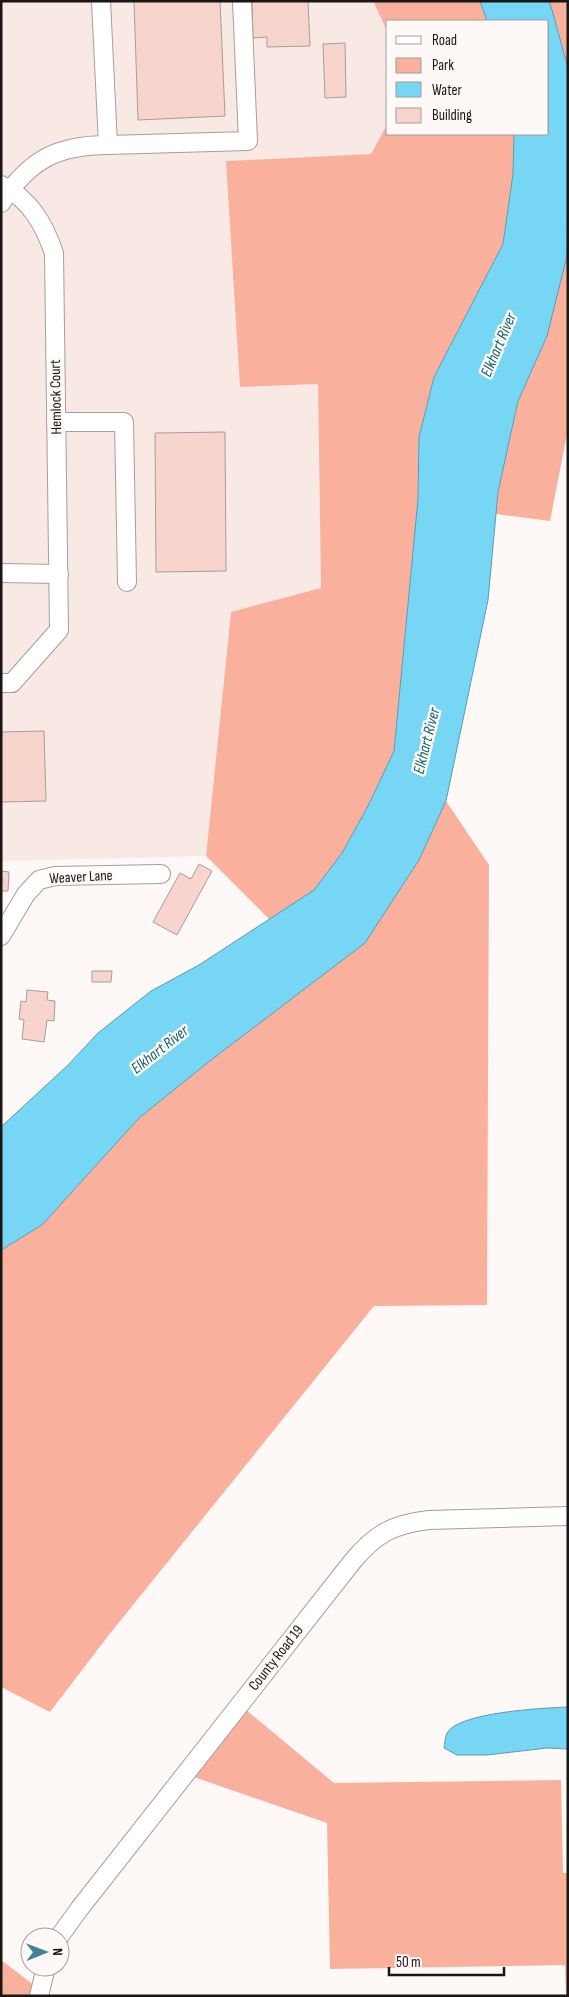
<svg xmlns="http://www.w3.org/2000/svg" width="569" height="1997" font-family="'Sofia Sans Condensed',sans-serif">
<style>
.built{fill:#f8e9e5}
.green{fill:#f9b19e}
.water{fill:#76d6f3;stroke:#5a9cb0}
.building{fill:#f7d5cc;stroke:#a79d9a}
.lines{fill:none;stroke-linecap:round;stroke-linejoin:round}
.minor-casing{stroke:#a79d9b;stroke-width:20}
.minor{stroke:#fff;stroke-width:18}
.labels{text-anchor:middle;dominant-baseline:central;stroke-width:5;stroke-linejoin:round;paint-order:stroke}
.street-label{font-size:15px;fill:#191615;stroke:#fef8f6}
.water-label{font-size:16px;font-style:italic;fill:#116175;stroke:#fef8f6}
</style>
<rect width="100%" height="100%" fill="#fef8f6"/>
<polygon class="built" points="1,1 373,1 388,33 388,123 372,154 227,161 241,387 318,384 321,589 231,613 206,856 1,861"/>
<g class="green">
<polygon points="373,1 480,1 487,21 388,21 388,33"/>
<polygon points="549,1 568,1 568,68 552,10"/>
<polygon points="388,123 388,134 514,134 513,174 503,244 434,377 419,437 418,499 394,751 368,806 342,853 315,890 270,920 206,856 231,612 321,588 318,384 240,387 226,161 371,154"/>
<polygon points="568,248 568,429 550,521 496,514 498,492 518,401 547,336"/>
<polygon points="446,801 489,865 487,1305 374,1306 108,1636 50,1712 1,1687 1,1250 42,1225 139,1118 211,1060 365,943 419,860"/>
<polygon points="240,1705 334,1783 561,1780 563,1873 568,1873 568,1996 566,1996 565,1965 330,1969 327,1823 185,1774"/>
<polygon points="1,1960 39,1989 38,1996 1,1996"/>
</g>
<g class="water">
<polygon points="480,1 549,1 552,10 568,68 567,256 547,336 518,401 498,492 488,600 446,801 419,860 365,943 211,1060 139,1118 42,1225 1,1250 1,1127 68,1065 98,1033 151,991 199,965 314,890 342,853 368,806 394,751 418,499 419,437 434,377 503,244 513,174 514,134 548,134 548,21 487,21"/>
<path d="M568 1707V1749L547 1748 487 1755H457L444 1748C445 1744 445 1737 447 1733 459 1712 544 1708 568 1707Z"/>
</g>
<g class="building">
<polygon points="134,1 220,1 225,116 138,120"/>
<polygon points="252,1 308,1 310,46 267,47 267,37 253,38"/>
<polygon points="345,43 346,97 325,98 323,44"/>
<polygon points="225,432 226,571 156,572 155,433"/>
<polygon points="44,731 46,801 1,802 1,732"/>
<polygon points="199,864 212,871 177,935 153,922 180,873 191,879"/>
<polygon points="1,871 9,872 8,891 1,891"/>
<polygon points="92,971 112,971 111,982 92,982"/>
<polygon points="27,990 48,992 47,1000 55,1001 54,1021 47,1020 44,1042 22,1039 24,1020 19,1019 21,1001 26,1002"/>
</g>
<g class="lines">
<g class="minor-casing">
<g id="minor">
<polyline points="108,145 248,141 242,1"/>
<path d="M1 185C30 199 44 224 54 253L59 630 12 683H1"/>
<path d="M1 203C29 160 57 145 108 145L101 1"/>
<polyline points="56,422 124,422 127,582"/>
<polyline points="1,573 59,574"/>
<polyline points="1,936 26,894 39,880 55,876 161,874"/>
<path d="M59 1937 80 1908 352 1562C375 1534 393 1524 429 1520L568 1516"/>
<polyline points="39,1996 46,1967"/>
</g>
</g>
<use href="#minor" class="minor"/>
</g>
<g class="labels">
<g class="street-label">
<text transform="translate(56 397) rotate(-91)">Hemlock Court</text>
<text transform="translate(81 877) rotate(-3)">Weaver Lane</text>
<text transform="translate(276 1658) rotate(-52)">County Road 19</text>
</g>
<g class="water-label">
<text transform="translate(499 345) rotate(-67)">Elkhart River</text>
<text transform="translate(427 741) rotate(-76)">Elkhart River</text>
<text transform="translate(160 1050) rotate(-38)">Elkhart River</text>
</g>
</g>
<rect width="569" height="1997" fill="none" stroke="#191615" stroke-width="5"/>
<rect x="386" y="20" width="162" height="115" fill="#fef8f6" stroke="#a29e9c"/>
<rect x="396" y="36" width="25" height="8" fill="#ffffff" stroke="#a29e9c"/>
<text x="432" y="45" font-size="15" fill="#191615">Road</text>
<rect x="396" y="58" width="25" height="15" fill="#f9b19e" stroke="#a29e9c"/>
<text x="432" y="70" font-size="15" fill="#191615">Park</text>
<rect x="396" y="82" width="25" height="15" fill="#76d6f3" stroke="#a29e9c"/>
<text x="432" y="95" font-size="15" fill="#191615">Water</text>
<rect x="396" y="108" width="25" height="15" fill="#f7d5cc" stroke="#a29e9c"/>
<text x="432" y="120" font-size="15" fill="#191615">Building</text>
<g transform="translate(45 1952) rotate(89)"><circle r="24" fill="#fef8f6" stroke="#a29e9c"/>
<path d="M0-4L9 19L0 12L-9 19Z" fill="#428296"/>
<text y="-8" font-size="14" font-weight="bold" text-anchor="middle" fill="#191615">N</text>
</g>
<path d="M389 1967v8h115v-8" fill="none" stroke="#191615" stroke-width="2.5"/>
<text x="396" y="1967" font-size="15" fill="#191615" stroke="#fef8f6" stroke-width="4" paint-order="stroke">50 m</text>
</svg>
